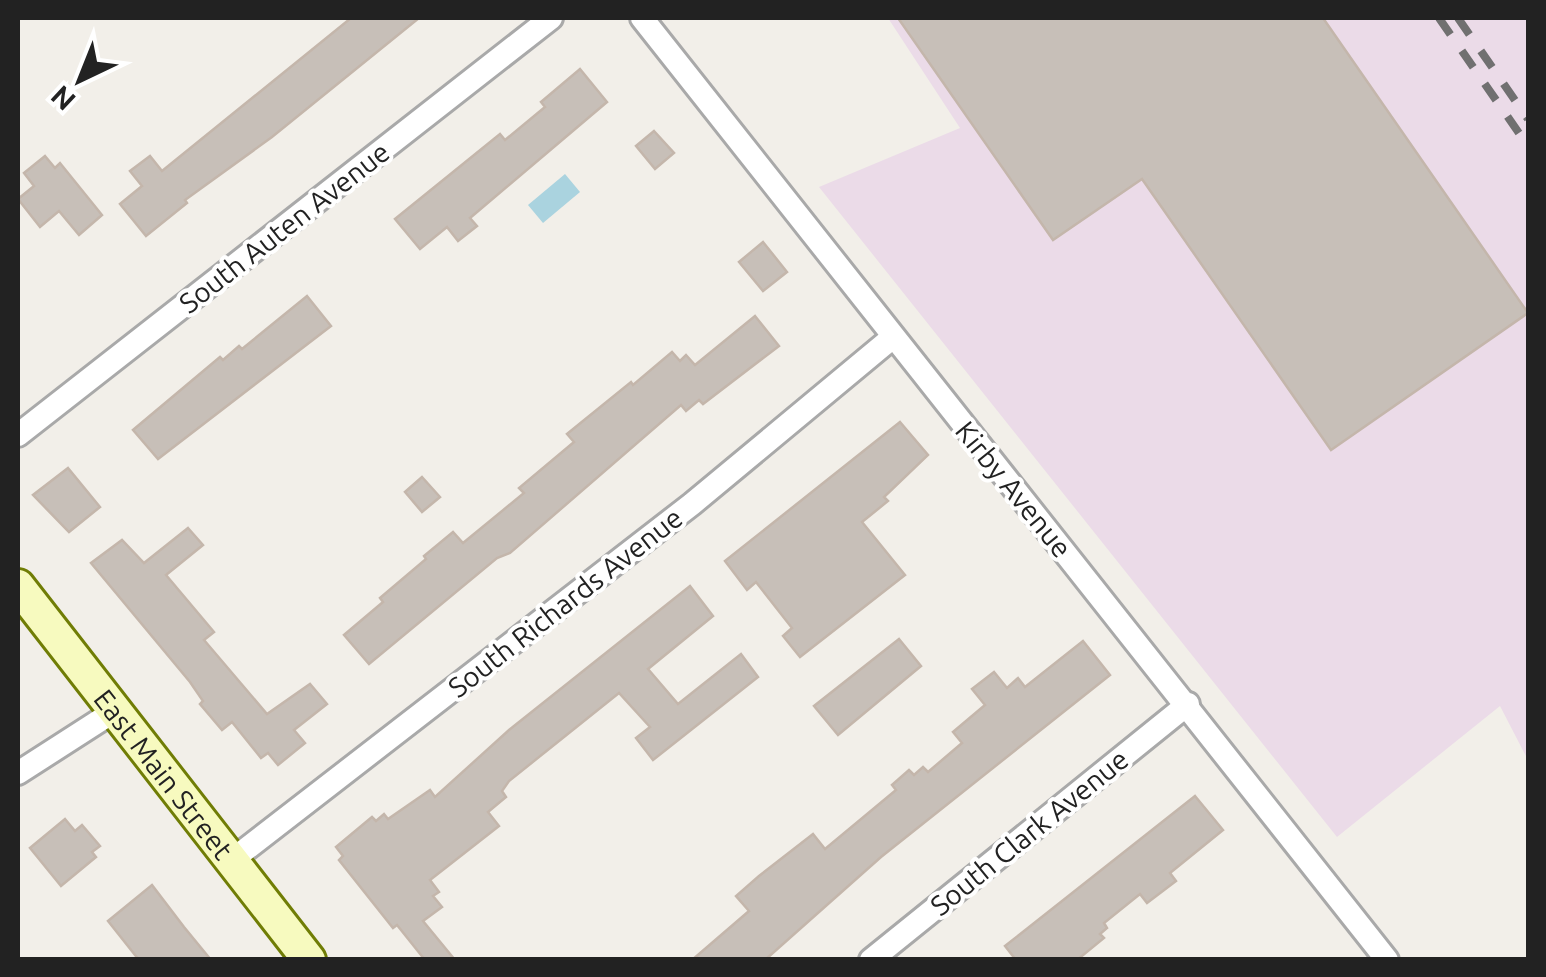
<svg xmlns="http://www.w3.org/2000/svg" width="1546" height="977" font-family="Ubuntu,sans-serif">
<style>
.industrial{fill:#ebdbe8}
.water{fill:#aad3df}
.building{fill:#c7bfb8;stroke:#c4b6ab;stroke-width:2.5}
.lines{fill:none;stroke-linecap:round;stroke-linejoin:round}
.street-casing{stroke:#a9a9a9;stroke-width:28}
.secondary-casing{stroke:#707d05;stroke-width:38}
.street{stroke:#fff;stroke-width:22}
.secondary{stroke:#f7fabf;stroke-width:32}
.rail{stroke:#707070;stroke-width:8;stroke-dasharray:20 20;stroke-linecap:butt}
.labels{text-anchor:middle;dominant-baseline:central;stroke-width:8;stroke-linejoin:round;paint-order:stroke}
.street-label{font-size:28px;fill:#222;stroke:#fff}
</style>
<rect width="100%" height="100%" fill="#f2efe9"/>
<polygon class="industrial" points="888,18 1528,18 1528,760 1500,706 1337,837 819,187 960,128"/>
<polygon class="water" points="565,174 580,192 543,223 528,205"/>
<g class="building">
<polygon points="351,18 419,18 272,137 185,200 187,203 146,236 120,204 142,186 130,171 150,156 162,171"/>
<polygon points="898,18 1323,18 1528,313 1331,450 1142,179 1053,240"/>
<polygon points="580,69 607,102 470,218 477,226 458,241 447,227 420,249 395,219 500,134 505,140 545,107 541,102"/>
<polygon points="654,131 674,153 655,169 636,146"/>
<polygon points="45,156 55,168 60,163 102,215 79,235 59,211 40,227 18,199 34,186 24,173"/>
<polygon points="763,242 787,272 763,291 739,262"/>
<polygon points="307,296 331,326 158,459 133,430 220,357 223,360 239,346 242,349"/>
<polygon points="755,316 779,346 703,404 699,400 686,411 681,405 510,553 497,558 369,664 344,635 383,602 380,598 426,559 424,556 453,532 463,543 524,493 519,488 574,442 567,434 631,382 633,385 672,352 680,361 686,355 695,365"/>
<polygon points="900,422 928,455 884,497 888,501 862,522 905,575 800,657 783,636 792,628 756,582 747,590 725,561"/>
<polygon points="68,468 100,507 69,532 33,495"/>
<polygon points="422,477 440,497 422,512 405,492"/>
<polygon points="188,528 203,545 166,575 214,632 204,640 267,714 310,684 327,704 294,730 305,743 278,765 268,753 261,758 232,722 222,730 200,704 203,701 190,682 91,563 122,540 144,563"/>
<polygon points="690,586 713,616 648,669 678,704 741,654 758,677 653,760 636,738 650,727 619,693 509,781 502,791 506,797 488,812 499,826 430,880 439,892 433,896 442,907 423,921 455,960 425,960 397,925 393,928 339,860 343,856 336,847 372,817 376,821 384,814 388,819 430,790 435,797 509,730"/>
<polygon points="899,639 921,666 838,735 814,706"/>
<polygon points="1083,641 1110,675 881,857 765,960 692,960 749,911 736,896 759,876 813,834 825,849 896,790 892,785 909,770 914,775 923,767 928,772 962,743 953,732 985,705 972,689 994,672 1007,688 1018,678 1025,687"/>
<polygon points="1195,796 1223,830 1170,873 1176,881 1147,903 1140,894 1104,923 1107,928 1100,934 1104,938 1077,960 1016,960 1005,946"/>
<polygon points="65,819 75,831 82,825 100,846 92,852 96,857 61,886 30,848"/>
<polygon points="152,885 184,927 211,960 139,960 108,921"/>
</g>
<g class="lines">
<g class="street-casing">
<g id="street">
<polyline points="642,18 1387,960"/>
<polyline points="18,435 551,18"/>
<polyline points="18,773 116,710"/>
<polyline points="232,860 692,504 893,337"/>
<polyline points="871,960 1188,704"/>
</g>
</g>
<g class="secondary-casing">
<g id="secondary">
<path id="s1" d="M18 586 309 960"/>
</g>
</g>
<use href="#street" class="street"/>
<use href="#secondary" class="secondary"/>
<g class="rail">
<polyline points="1439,18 1528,146"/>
<polyline points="1458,18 1528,119"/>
</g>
</g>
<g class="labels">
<g class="street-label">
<text transform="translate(284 227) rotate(-38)">South Auten Avenue</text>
<text transform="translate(1014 489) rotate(51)">Kirby Avenue</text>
<text transform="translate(565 602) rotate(-38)">South Richards Avenue</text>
<text stroke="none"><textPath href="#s1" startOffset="238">East Main Street</textPath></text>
<text transform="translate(1029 832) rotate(-39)">South Clark Avenue</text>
</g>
</g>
<rect width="1546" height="977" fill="none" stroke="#222222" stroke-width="40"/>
<g transform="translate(80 80) rotate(223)" stroke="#ffffff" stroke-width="8" paint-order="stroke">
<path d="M0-8L18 38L0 25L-18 38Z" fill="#222222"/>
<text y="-15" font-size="28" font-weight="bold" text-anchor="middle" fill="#222222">N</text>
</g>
</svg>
